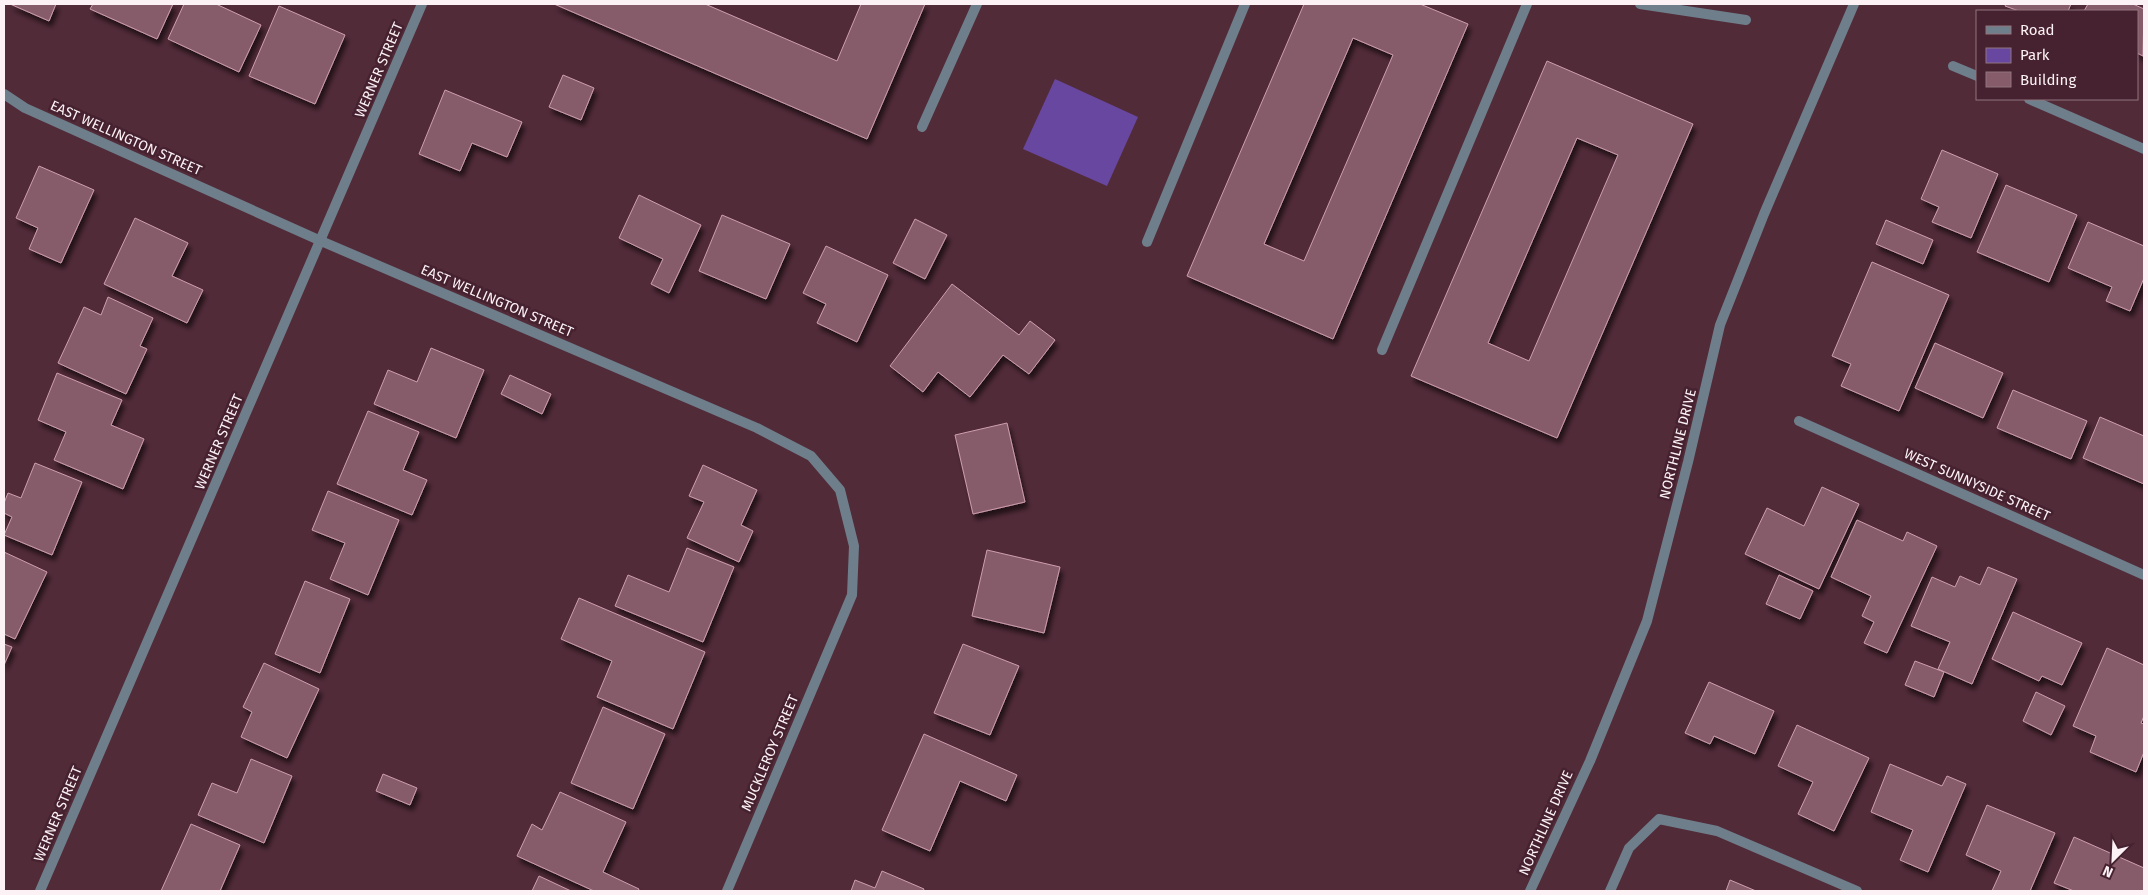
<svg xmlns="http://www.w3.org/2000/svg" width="2148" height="895" font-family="'Fira Sans',sans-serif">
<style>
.green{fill:#6847a1}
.building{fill:#875c6a;stroke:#ce9eae;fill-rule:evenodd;filter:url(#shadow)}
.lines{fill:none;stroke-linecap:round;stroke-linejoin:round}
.service{stroke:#6e7f8b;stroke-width:10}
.minor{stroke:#6e7f8b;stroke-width:10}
.tertiary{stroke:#6e7f8b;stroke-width:10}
.labels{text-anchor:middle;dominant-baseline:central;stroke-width:5;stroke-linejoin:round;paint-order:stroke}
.street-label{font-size:14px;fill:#fcf2f5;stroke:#46212f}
</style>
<defs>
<filter id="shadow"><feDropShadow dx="3" dy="5.5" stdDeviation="2.5" flood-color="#0009"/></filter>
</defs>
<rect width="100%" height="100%" fill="#522b39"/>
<polygon class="green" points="1055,79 1138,117 1107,186 1023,149"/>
<g class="building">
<polygon points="10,4 56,4 49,21"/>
<polygon points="93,4 173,4 157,39 90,9"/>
<polygon points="184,4 216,4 261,25 239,72 168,39"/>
<polygon points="554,4 705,4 837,61 861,4 925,4 867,139"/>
<path d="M1304 4H1420L1468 24 1333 339 1187 276ZM1353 38 1393 55 1304 261 1264 244Z"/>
<polygon points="2006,4 2071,4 2068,11 2019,11 2005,6"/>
<polygon points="2088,4 2133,4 2144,9 2143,56 2137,53 2137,11 2084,11"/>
<polygon points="279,6 345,35 315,104 249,76"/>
<path d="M1547 61 1693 124 1557 438 1411 376ZM1577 138 1618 155 1529 361 1488 343Z"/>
<polygon points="563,75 594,88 581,120 549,107"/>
<polygon points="445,90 522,122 507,157 472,143 460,171 419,154"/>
<polygon points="1942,150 1998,174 1971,238 1932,222 1939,207 1921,199"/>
<polygon points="39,166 94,190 61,263 29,249 38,228 16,218"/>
<polygon points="2006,185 2077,215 2049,282 1977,252"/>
<polygon points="639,195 701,225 669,293 651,284 663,259 619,238"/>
<polygon points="722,215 790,244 766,299 699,271"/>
<polygon points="135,218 188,243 172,276 203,290 187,323 104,284"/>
<polygon points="915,219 947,235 925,279 893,263"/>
<polygon points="1886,220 1933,240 1923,264 1876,244"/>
<polygon points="2088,222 2144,246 2144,278 2130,311 2106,301 2112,287 2068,268"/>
<polygon points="826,246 888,275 857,342 817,323 826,304 803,293"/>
<polygon points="1872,262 1949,295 1899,411 1841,386 1851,364 1832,356"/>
<polygon points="952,284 1019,335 1030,321 1055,340 1029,374 1003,355 970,397 938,372 923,392 890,366"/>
<polygon points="108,297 153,318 140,346 147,349 126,394 58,363 84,307 101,315"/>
<polygon points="1935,343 2003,373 1983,418 1915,388"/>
<polygon points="431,348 484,370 456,438 374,404 388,370 417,382"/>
<polygon points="57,373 122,400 111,425 144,439 123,489 54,460 66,432 38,420"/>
<polygon points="510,375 551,394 542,414 501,394"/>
<polygon points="2013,390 2087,421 2071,459 1997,428"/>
<polygon points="368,411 419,432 403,470 427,480 412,515 337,484"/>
<polygon points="2100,417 2144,436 2144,484 2083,458"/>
<polygon points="1007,423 1025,502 973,514 955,435"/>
<polygon points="35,463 82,482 52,555 4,535 12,517 4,513 4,503 8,493 21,498"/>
<polygon points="703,465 757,490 741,525 753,531 739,562 687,538 704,502 689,496"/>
<polygon points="1822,487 1859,504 1819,589 1745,554 1767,508 1804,526"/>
<polygon points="328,491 399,520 368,595 330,579 345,543 312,530"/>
<polygon points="1857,520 1903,541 1907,532 1937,546 1887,653 1864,643 1874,622 1862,616 1871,596 1831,577"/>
<polygon points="687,548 734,567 703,642 615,606 628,575 669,592"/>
<polygon points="987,550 1060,567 1044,633 972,616"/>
<polygon points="4,552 47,572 15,639 4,634"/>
<polygon points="1988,567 2017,579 1972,684 1938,669 1950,642 1911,626 1932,577 1955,587 1960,576 1980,585"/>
<polygon points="1779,575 1813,591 1800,619 1766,604"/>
<polygon points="305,581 350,599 320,673 275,654"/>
<polygon points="579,598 705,652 673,729 597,697 612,661 561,639"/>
<polygon points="2013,612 2082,643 2062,685 2042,676 2039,681 1992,659"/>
<polygon points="4,644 12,647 4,665"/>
<polygon points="963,644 1019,666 990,735 934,713"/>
<polygon points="2107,648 2144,665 2144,716 2141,723 2144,724 2144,752 2136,772 2090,752 2096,736 2073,726"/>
<polygon points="1915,661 1944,672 1934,697 1905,685"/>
<polygon points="264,663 319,689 287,758 241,737 252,712 243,707"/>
<polygon points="1709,682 1774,711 1755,754 1714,736 1710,744 1685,733"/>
<polygon points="2036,692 2065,706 2051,735 2023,721"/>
<polygon points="603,707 665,734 633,809 571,783"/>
<polygon points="1797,725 1869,758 1834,831 1798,814 1813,782 1778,766"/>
<polygon points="924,734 1017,775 1006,801 960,781 930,851 882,830"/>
<polygon points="251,759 292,776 264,843 198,815 212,783 237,793"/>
<polygon points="1890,764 1942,786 1947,776 1966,784 1928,872 1900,860 1913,830 1871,812"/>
<polygon points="383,774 417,788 410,805 376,791"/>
<polygon points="560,792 626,822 603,872 639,889 638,891 594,891 517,856 532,824 542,830"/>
<polygon points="1987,805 2055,833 2030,891 1992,891 2001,871 1966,855"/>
<polygon points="191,824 240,845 220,891 161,891"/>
<polygon points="2074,837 2144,868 2144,891 2074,891 2054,883"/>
<polygon points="882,871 924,889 923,891 851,891 855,880 875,888"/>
<polygon points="539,876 571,891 532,891"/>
<polygon points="1730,880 1756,891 1726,891"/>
</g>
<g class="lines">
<g class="service">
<polyline points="922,127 977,4"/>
<polyline points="1147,242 1245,4"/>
<polyline points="1382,350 1527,4"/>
</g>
<g class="minor">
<polyline points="1640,4 1746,20"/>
<polyline points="1953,66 1977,76"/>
<polyline points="4,94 25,108 321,241 757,428 811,456 840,490 854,546 852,595 727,891"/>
<polyline points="2029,99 2144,149"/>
<polyline points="1799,421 2144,575"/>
<polyline points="40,891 422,4"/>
<polyline points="1610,891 1629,848 1659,819 1717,831 1857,891"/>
</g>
<polyline class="tertiary" points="1530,891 1590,761 1647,621 1688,462 1720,325 1764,214 1854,4"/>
</g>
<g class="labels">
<g class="street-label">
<text transform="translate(379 70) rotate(-67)">WERNER STREET</text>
<text transform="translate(126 138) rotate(24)">EAST WELLINGTON STREET</text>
<text transform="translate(497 301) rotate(23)">EAST WELLINGTON STREET</text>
<text transform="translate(219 442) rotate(-67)">WERNER STREET</text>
<text transform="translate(1678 444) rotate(-76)">NORTHLINE DRIVE</text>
<text transform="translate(1977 485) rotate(24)">WEST SUNNYSIDE STREET</text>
<text transform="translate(770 753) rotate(-67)">MUCKLEROY STREET</text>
<text transform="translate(58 814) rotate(-67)">WERNER STREET</text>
<text transform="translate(1546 823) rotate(-66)">NORTHLINE DRIVE</text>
</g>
</g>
<rect width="2148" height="895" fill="none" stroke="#fcf2f5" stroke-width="10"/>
<rect x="1976" y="10" width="162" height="90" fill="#46212f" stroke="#8f757e"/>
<rect x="1986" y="26" width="25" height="8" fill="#6e7f8b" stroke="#8f757e"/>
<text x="2020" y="35" font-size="15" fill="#fcf2f5">Road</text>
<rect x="1986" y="48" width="25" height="15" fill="#6847a1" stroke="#8f757e"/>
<text x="2020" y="60" font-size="15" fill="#fcf2f5">Park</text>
<rect x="1986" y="72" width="25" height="15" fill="#875c6a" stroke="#8f757e"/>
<text x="2020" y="85" font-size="15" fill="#fcf2f5">Building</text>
<g transform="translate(2113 860) rotate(204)" stroke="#46212f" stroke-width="4" paint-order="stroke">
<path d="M0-4L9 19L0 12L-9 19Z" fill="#fcf2f5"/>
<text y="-8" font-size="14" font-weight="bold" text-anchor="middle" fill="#fcf2f5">N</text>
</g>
</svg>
